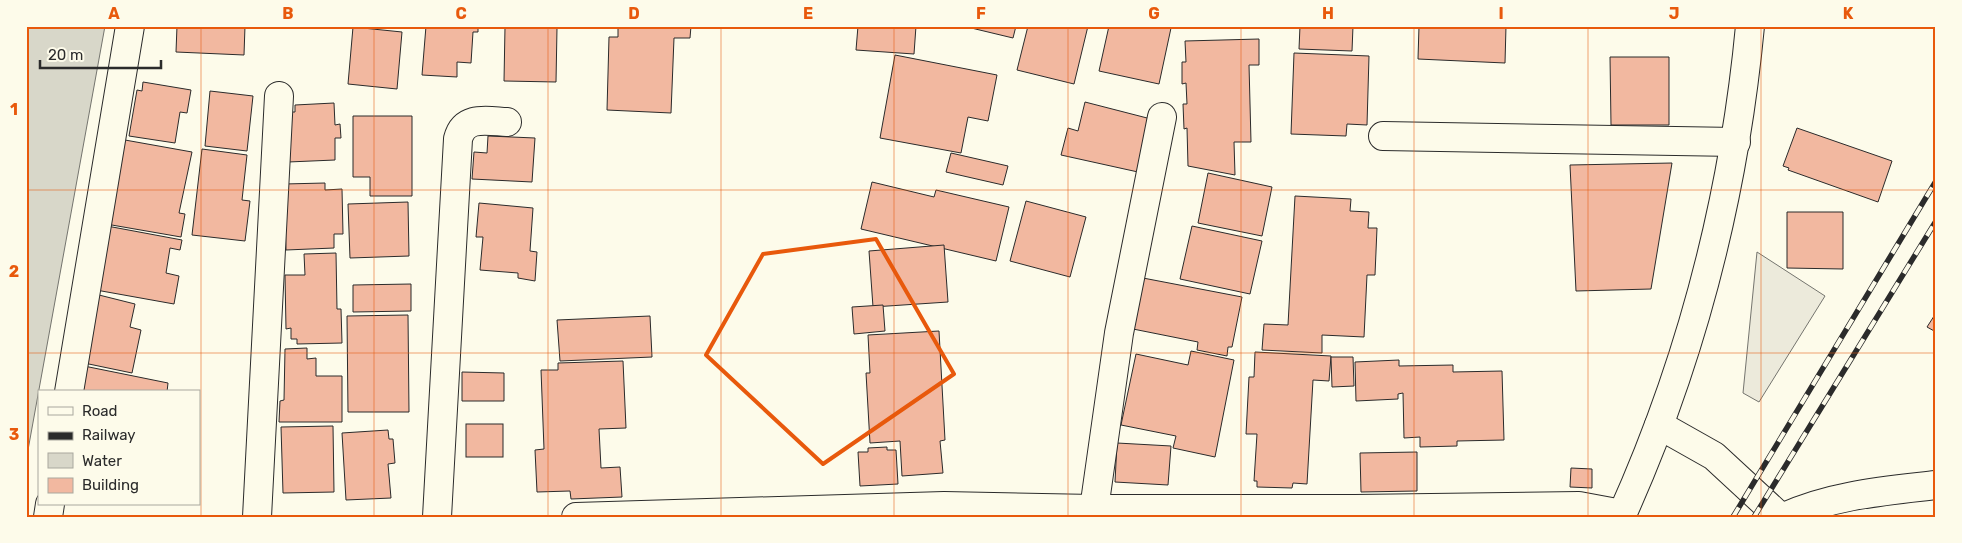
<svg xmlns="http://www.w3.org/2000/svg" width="1962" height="543" font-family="Rubik,sans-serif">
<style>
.parking{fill:#eceadb;stroke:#74746e}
.water{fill:#d8d7c9;stroke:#74746e}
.building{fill:#f2b8a0;stroke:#2b2b2b}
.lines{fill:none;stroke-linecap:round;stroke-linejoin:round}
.minor-casing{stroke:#2b2b2b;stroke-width:30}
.minor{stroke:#fdfbea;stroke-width:28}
.rail-casing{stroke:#2b2b2b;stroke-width:5.5}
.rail{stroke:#fdfbea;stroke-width:4;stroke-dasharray:11;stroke-linecap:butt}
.marked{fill:none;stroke:#e8590c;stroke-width:4;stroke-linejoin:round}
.grid{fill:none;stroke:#e8590c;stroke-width:1;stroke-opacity:0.55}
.neatline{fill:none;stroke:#e8590c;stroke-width:2}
.grid-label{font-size:16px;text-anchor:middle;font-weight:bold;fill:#e8590c}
</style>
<rect width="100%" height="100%" fill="#fdfbea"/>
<polygon class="parking" points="1757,252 1825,296 1759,402 1743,393"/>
<polygon class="water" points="26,26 105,26 26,461"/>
<g class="building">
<polygon points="177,26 245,26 244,55 176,52"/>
<polygon points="426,26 478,26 478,32 473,32 471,63 457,62 457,77 422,75"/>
<polygon points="618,26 691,26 690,38 674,38 671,113 607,110 609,37 618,37"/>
<polygon points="858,26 916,26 914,54 856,50"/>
<polygon points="963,26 1016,26 1013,38"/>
<polygon points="1028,26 1088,26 1074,84 1017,70"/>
<polygon points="1109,26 1162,26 1171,28 1159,84 1099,71"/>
<polygon points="1300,26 1353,26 1352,51 1299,49"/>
<polygon points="1419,26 1506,26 1505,63 1418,59"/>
<polygon points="353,27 402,32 397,89 348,84"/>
<polygon points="505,27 557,28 556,82 504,81"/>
<polygon points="1259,39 1259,65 1249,65 1251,142 1234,142 1235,175 1188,166 1187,128 1184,129 1183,104 1187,104 1186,83 1182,84 1182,62 1186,62 1185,41"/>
<polygon points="1294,53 1369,56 1367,125 1347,124 1346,136 1291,134"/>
<polygon points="895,55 997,75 988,121 968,117 961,153 880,138"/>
<polygon points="1610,57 1669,57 1669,125 1611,125"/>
<polygon points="143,82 191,90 187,113 180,112 175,143 129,136 137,90 142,91"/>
<polygon points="210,91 253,96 247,151 205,146"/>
<polygon points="1085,102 1151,119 1138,172 1061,155 1068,128 1078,131"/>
<polygon points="334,103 335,125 340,124 341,138 335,138 335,160 288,162 286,112 295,112 295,105"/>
<polygon points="353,116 412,116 412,196 370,196 370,177 353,177"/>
<polygon points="1797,128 1892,161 1878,202 1788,170 1789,168 1783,166"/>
<polygon points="488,136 535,138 532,182 472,179 474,152 487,153"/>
<polygon points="125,140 192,152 179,213 185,214 181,237 106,224"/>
<polygon points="202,149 247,155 242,200 250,201 245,241 192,235"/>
<polygon points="951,153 1008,166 1003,185 946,172"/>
<polygon points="1672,163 1651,289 1576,291 1570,165"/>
<polygon points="1208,173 1272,187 1262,236 1198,223"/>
<polygon points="872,182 934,197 936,190 1009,207 996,261 861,229"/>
<polygon points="325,183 325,190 342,189 343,234 334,234 334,248 286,250 284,184"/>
<polygon points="1295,196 1351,199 1350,211 1369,212 1368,228 1377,228 1375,275 1367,275 1364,337 1322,335 1322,353 1262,350 1264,324 1288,325"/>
<polygon points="1026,201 1086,217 1070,277 1010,261"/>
<polygon points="408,202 409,256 350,258 348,204"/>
<polygon points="479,203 533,208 530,251 537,252 535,281 518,278 518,273 480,270 483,237 476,237"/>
<polygon points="1787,212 1843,212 1843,269 1787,268"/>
<polygon points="107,226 182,240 180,250 170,248 166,273 179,276 174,304 96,290"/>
<polygon points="1192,226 1262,241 1250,294 1180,279"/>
<polygon points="944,245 948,302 873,307 869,251"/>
<polygon points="336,253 337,309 341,309 342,343 297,344 297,339 291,339 291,328 286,329 285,275 305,275 304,254"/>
<polygon points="1143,278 1242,297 1232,347 1228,347 1227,356 1197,350 1198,342 1133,329"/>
<polygon points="411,284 411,311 353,312 353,285"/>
<polygon points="99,295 135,304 130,327 141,330 132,373 84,363"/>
<polygon points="883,305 885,331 854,334 852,307"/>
<polygon points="1936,313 1936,332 1927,327"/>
<polygon points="408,315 409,412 348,412 347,316"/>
<polygon points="650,316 652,357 560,361 557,320"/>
<polygon points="939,331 945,440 940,441 943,473 902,476 900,441 870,443 866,373 870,373 868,335"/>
<polygon points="307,348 307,359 316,358 316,376 342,376 342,422 279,422 280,401 284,400 285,349"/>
<polygon points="1191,351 1234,360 1215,457 1173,448 1176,436 1121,425 1136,354 1188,365"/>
<polygon points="1255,352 1331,356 1329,381 1313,380 1307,484 1293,483 1292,488 1257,487 1257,481 1254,481 1257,434 1246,434 1249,377 1254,377"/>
<polygon points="1331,357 1353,357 1354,386 1332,387"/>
<polygon points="1399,360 1399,366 1453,365 1453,372 1502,371 1504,440 1457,441 1457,446 1420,447 1420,437 1404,438 1403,393 1398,394 1398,399 1356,401 1355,362"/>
<polygon points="623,361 626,428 599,429 601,468 620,467 622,497 571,499 570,491 537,492 535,450 544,449 541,370 558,370 558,363"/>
<polygon points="84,366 168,383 167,392 79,392"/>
<polygon points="462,372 504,373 504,401 462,401"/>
<rect x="466" y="424" width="37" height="33"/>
<polygon points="333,426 334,492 283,493 281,427"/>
<polygon points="388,430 389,439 393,439 395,463 388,464 391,498 346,500 342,433"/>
<polygon points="1117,443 1171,446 1168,485 1115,482"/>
<polygon points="887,447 887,450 896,450 898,484 860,486 858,452 868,452 868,448"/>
<polygon points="1417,452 1417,491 1361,492 1360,453"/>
<polygon points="1571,468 1592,469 1592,488 1570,487"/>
</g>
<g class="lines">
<g class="minor-casing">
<g id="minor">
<polyline points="1383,136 1736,142"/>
<polyline points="69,392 130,26"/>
<polyline points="1659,425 1714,456 1780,517"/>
<polyline points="1094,509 1119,333 1162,117"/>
<polyline points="48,517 50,504"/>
<polyline points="257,517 279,96"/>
<path d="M437 517 458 139C464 115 487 121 507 122"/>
<polyline points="576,517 944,506 1094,509 1355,509 1579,506 1622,514"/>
<path d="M1621 517C1691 362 1734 195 1750 26"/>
<path d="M1784 517C1832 495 1884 491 1936 485"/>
</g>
</g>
<use href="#minor" class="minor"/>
<g class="rail-casing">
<g id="rail">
<polyline points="1733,517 1936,181"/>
<polyline points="1754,517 1936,221"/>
</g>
</g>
<use href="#rail" class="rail"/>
</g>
<path class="marked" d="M876 239 954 374 823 464 706 355 763 254Z"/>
<path class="grid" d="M201 26V517M374 26V517M548 26V517M721 26V517M894 26V517M1068 26V517M1241 26V517M1414 26V517M1588 26V517M1761 26V517M26 190H1936M26 353H1936"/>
<rect width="1962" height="543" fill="none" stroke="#fdfbea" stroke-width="55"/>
<rect x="38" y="390" width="162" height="115" fill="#fdfbea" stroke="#a9a89e"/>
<rect x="48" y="407" width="25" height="8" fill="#fdfbea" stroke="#a9a89e"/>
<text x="82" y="416" font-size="15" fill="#2b2b2b">Road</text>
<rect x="48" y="432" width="25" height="8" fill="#2b2b2b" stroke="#a9a89e"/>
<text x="82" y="440" font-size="15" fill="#2b2b2b">Railway</text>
<rect x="48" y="453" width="25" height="15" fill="#d8d7c9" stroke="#a9a89e"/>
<text x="82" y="466" font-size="15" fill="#2b2b2b">Water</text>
<rect x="48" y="478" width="25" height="15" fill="#f2b8a0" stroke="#a9a89e"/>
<text x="82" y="490" font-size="15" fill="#2b2b2b">Building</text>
<path d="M40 60v8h121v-8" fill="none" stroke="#2b2b2b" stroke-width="2.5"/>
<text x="48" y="60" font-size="15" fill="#2b2b2b" stroke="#fdfbea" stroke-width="4" paint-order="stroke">20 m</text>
<rect x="28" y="28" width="1906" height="488" class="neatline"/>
<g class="grid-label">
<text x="114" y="19">A</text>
<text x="288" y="19">B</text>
<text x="461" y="19">C</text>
<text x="634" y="19">D</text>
<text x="808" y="19">E</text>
<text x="981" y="19">F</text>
<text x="1154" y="19">G</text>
<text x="1328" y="19">H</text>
<text x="1501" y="19">I</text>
<text x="1674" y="19">J</text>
<text x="1848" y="19">K</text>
<text x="14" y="115">1</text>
<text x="14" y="277">2</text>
<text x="14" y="440">3</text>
</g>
</svg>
